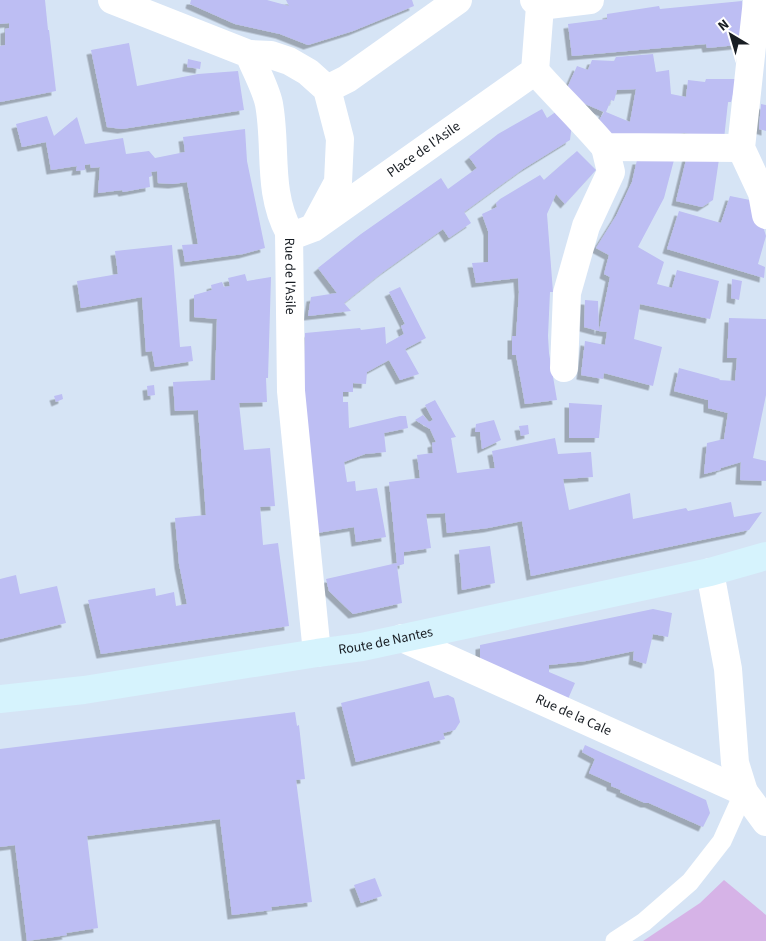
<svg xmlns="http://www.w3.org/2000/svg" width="766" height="941" font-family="'Source Sans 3',sans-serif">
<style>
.green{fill:#d6b3e7}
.building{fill:#bdbef3;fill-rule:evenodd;filter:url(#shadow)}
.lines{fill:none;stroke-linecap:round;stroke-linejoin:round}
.lane{stroke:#fff;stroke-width:19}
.street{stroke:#fff;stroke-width:28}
.secondary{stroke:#d6f3fd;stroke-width:28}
.labels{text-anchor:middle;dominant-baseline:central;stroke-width:5;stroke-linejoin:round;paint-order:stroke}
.street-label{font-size:14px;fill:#181d23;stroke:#fff}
</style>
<defs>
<filter id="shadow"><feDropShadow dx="-4.5" dy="4.5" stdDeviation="0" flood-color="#0004"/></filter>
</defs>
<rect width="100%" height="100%" fill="#d6e4f5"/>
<polygon class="green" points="724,880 766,915 766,941 643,941 700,903"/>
<g class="building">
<polygon points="0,0 45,0 48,30 49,30 56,91 0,102 0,46 5,45 5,29 9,28 9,23 0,24"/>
<polygon points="191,0 267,0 289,6 286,0 412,0 414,6 353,31 308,45 280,34 235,24 190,4"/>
<polygon points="742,1 747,44 707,48 706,44 572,56 568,24 607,19 607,14 659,6 660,9"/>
<polygon points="129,43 137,86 198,74 238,71 244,110 122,129 107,127 91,50"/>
<path d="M653 54 656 72 669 70 671 94 686 97 688 80 705 82 706 79H737L731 102H728L724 139 684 133 669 136 622 140 596 125 604 112 564 95 577 66 588 70 592 60 614 61 616 57ZM636 89 630 122 606 112 611 100 614 101 617 90Z"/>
<polygon points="188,59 201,62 200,69 187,67"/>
<polygon points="761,104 766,105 766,131 759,129"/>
<polygon points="542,109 547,118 560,109 572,124 570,140 523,169 464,212 471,223 449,238 443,229 383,272 344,303 351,311 308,316 311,297 337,293 318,268 361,234 441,178 448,189 477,168 469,157 498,134"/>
<polygon points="47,116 54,136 77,117 85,144 123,138 126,154 149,151 155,158 185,152 183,137 245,129 247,161 265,248 243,254 185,262 182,245 198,244 187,182 173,184 158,183 157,171 151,172 152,176 149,177 150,187 123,192 122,190 98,193 100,167 91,168 90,164 85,165 85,170 76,171 77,166 51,170 46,142 22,147 16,124"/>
<polygon points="577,151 596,170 565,204 556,194 547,214 553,292 550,292 548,336 549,353 557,400 525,404 516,355 512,355 512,336 516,336 519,292 518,278 476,283 472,263 488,262 488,231 482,214 497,207 496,203 500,199 540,175 544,180"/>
<polygon points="687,156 719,159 713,200 702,207 676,201"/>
<polygon points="637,160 674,160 664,198 638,247 664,262 657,284 672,288 677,270 719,281 710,319 640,304 634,339 662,347 653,386 604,373 603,379 581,375 585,341 605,345 607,332 599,331 610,277 604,274 609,255 596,248 616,216 632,182"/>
<polygon points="730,196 755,201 766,236 758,264 765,267 764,278 667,249 679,211 721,223"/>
<polygon points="172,245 180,347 191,346 193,361 155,367 152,351 146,352 142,297 81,308 77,281 118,274 115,251"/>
<polygon points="245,274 247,281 271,277 268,378 266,378 267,402 239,403 244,450 270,448 275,506 260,507 263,545 278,543 289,626 101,654 88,600 155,588 156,596 174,592 176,606 187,604 179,564 175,518 206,515 198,410 175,411 173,382 215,380 217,319 194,317 194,295 212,290 211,285 222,282 224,287 230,286 228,278"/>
<polygon points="732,279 742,281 739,300 731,298"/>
<polygon points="400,287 426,338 405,349 419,374 400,380 389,360 367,372 366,384 353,383 353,392 343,392 343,402 348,402 349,428 400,416 406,416 408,428 384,433 386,452 365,454 344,462 347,482 355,481 356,491 377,488 386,537 356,542 354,527 317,533 307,475 304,364 305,333 360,328 361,330 385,327 386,344 404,334 401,326 405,324 389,292"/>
<polygon points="585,300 598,301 599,331 584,327"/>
<polygon points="729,318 766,319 766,395 753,458 766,461 766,481 740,480 741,462 721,468 720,470 704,474 707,443 724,439 728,413 708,408 708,400 674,391 679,368 720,379 719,380 735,381 737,358 727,358"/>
<polygon points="154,385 155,395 148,396 147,386"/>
<polygon points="62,394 63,399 56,402 54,396"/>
<polygon points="435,400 456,437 451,438 457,473 495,468 492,451 555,438 558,454 591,452 593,477 563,479 569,510 630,493 633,519 686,508 688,511 731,502 734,517 762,512 749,530 531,576 522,521 488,528 447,533 445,513 426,514 431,548 404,552 404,564 397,566 402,603 353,614 329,591 326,579 397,563 389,482 420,478 417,455 433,453 432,443 436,442 430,429 415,420 423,415 429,422 433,420 425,405"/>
<polygon points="569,403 602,405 599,438 569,438"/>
<polygon points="494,420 501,440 482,449 480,432 475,432 476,424"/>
<polygon points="528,425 529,434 521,436 519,426"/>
<polygon points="490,546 495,583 462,590 459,550"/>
<polygon points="16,575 20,594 57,586 66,623 0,639 0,579"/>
<polygon points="653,609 672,613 668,637 653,634 646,664 633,660 634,651 586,661 549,665 549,672 575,683 568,699 480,661 480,645"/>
<polygon points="429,681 434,698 448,695 454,698 460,722 455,730 443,733 445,739 356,762 341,703"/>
<polygon points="295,712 297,726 299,725 305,779 296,780 312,902 271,907 272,910 232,915 220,819 87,836 98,928 66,933 67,935 27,941 15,845 0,847 0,749"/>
<polygon points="585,745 706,800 710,813 703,827 649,803 645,803 620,792 621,790 611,786 611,783 589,773 595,759 582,752"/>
<polygon points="375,878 382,896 361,903 354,885"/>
</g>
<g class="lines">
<polyline class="lane" points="615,941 644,922 690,882 722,841 744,792"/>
<g class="street">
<path id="s1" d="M112 0 249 54C255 69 266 89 269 104 277 148 267 191 289 232L291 391 317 653"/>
<polyline points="757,0 741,148 762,193 766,215"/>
<polyline points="540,6 590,0"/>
<polyline points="249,54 271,55 289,61 308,72 327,89 340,139 338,182 316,223"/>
<path d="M535 71C558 97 583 121 605 147L741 148"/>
<polyline points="327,89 347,79 458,0"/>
<path id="s2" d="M289 232 297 234 313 228 535 71 540 6 534 0"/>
<polyline points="564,368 567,293 586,226 611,172 605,147"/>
<polyline points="710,572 728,669 735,763 744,792 766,822"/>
<path id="s3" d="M402 638 744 792"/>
</g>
<path class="secondary" id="s4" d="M0 699 84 690 317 653 362 647 710 572 766 556"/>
</g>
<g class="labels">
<g class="street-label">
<text stroke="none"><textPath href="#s2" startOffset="161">Place de l'Asile</textPath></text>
<text stroke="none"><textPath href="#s1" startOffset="376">Rue de l'Asile</textPath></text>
<text stroke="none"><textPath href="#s4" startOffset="390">Route de Nantes</textPath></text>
<text stroke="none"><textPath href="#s3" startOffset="188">Rue de la Cale</textPath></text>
</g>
</g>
<g transform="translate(731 35) rotate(322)" stroke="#ffffff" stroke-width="4" paint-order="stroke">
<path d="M0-4L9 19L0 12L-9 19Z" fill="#181d23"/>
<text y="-8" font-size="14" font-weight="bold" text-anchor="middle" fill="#181d23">N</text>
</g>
</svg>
